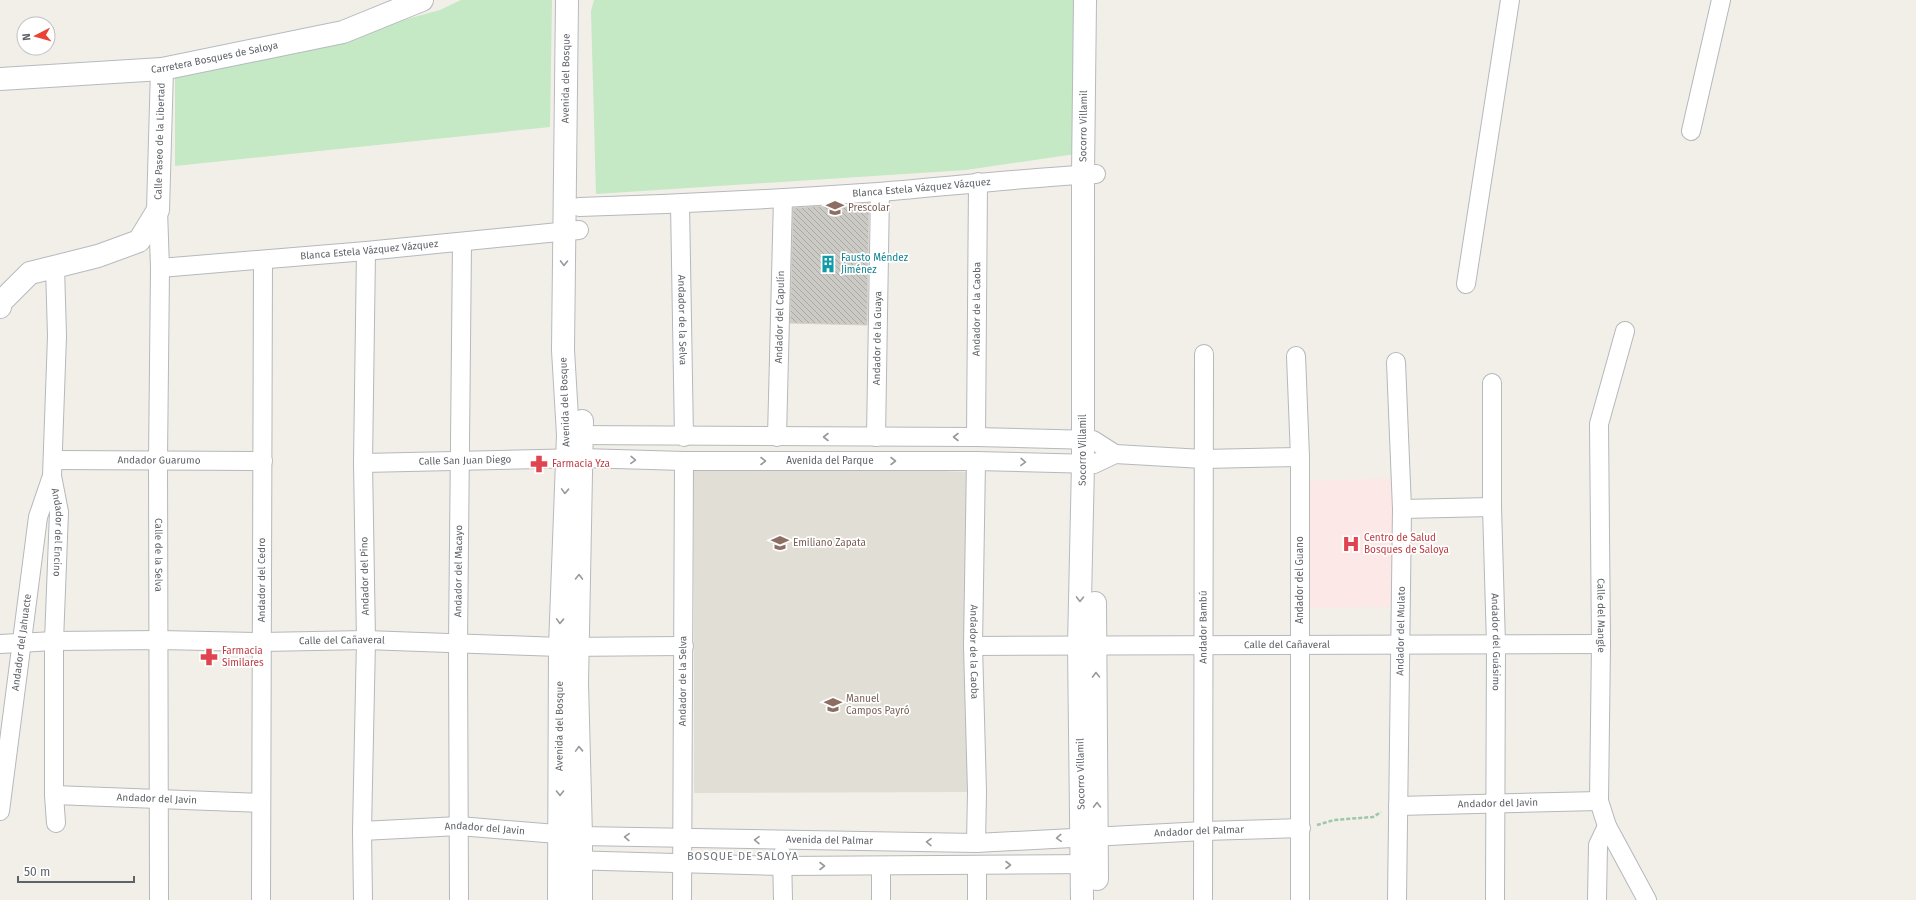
<svg xmlns="http://www.w3.org/2000/svg" width="1916" height="900" font-family="'Fira Sans',sans-serif">
<style>
.education{fill:#e1ded6}
.medical{fill:#fce8e6}
.green{fill:#c5e8c5}
.building{fill:url(#building-back-hatch);stroke:#d6d1c6}
.lines{fill:none;stroke-linecap:round;stroke-linejoin:round}
.street-casing{stroke:#b5b8bc;stroke-width:20}
.secondary-casing{stroke:#b6babf;stroke-width:24}
.path{stroke:#9cc7a9;stroke-width:2.5;stroke-dasharray:4 2;stroke-linecap:butt}
.street{stroke:#fff;stroke-width:18}
.secondary{stroke:#fff;stroke-width:22}
.oneway{stroke:#979a9d}
.labels{text-anchor:middle;dominant-baseline:central;stroke-width:3.5;stroke-linejoin:round;paint-order:stroke}
.street-label{font-size:10px;fill:#5f6368;stroke:#fff}
.education-label{font-size:10px;fill:#785e54;stroke:#fff;text-anchor:start}
.culture-label{font-size:10px;fill:#0d838f;stroke:#fff;text-anchor:start}
.health-label{font-size:10px;fill:#be3a42;stroke:#fff;text-anchor:start}
.neighbourhood-label{font-size:11px;letter-spacing:1px;fill:#70757a;stroke:#fff}
</style>
<defs>
<pattern id="building-back-hatch" width="6" height="6" patternUnits="userSpaceOnUse"><rect width="6" height="6" fill="#cccac5"/><path d="M-1 5l2 2M0 0l6 6M5-1l2 2" fill="none" stroke="#a9a8a4"/></pattern>
</defs>
<rect width="100%" height="100%" fill="#f1efe8"/>
<polygon class="education" points="865,468 969,472 971,792 694,793 694,469"/>
<polygon class="medical" points="1396,478 1391,607 1307,608 1309,481"/>
<g class="green">
<polygon points="461,0 552,0 550,127 175,166 175,74 334,39 440,10"/>
<polygon points="594,0 1074,0 1075,154 966,170 596,194 591,11"/>
</g>
<polygon class="building" points="869,203 867,325 790,323 793,208"/>
<g class="lines">
<g class="street-casing">
<g id="street">
<polyline points="1691,131 1721,0"/>
<path id="s1" d="M680 204 684 437"/>
<path id="s2" d="M579 207C679 204 778 199 878 192 951 186 1023 178 1096 174"/>
<path id="s3" d="M158 210 160 268 158 461 159 900"/>
<path id="s4" d="M55 267 57 336 52 476 59 512 54 641V795L56 823"/>
<path id="s5" d="M160 268 366 251 579 230"/>
<polyline points="1466,284 1510,0"/>
<path id="s6" d="M1625 331 1599 424 1601 644 1599 801 1607 826 1647 900"/>
<polyline points="1296,356 1300,457 1300,900"/>
<polyline points="1396,362 1402,509 1397,900"/>
<path id="s7" d="M1492 383V507L1496 644 1495 900"/>
<polyline points="569,435 976,437 1093,440 1115,454 1203,459 1300,457"/>
<path id="s8" d="M777 437 783 198"/>
<path id="s9" d="M876 437 880 192"/>
<path id="s10" d="M976 437 978 182"/>
<path id="s11" d="M54 460 263 461"/>
<path id="s12" d="M976 461 973 646 977 792 976 843"/>
<path id="s13" d="M363 463 582 458 684 461H976L1094 464 1115 454"/>
<polyline points="1402,509 1492,507"/>
<path id="s14" d="M0 644 54 641 159 640 262 642 366 640 560 647 684 646"/>
<path id="s15" d="M973 646 1601 644"/>
<path id="s16" d="M54 795 261 803"/>
<path id="s17" d="M1398 806 1599 801"/>
<path id="s18" d="M0 811 38 517 52 476"/>
<path id="s19" d="M362 831 459 826 581 836 976 843 1204 831 1301 828"/>
<polyline points="782,855 783,900"/>
<polyline points="568,860 782,866 1094,864"/>
<polyline points="977,865 977,900"/>
<path id="s20" d="M261 900 263 260"/>
<polyline points="363,900 362,831 366,640 363,463 366,251"/>
<path id="s21" d="M459 900 458 644 462 242"/>
<path id="s22" d="M682 900 684 461"/>
<polyline points="881,900 881,866"/>
<path id="s23" d="M1203 900 1204 354"/>
<polyline points="1597,900 1598,845 1607,826"/>
</g>
</g>
<g class="secondary-casing">
<g id="secondary">
<path id="s24" d="M0 79 162 69 343 32 422 0"/>
<path id="s25" d="M0 307 1 302 30 273 98 256 139 241 158 210 162 69"/>
<polyline points="1095,603 1097,879"/>
<path id="s26" d="M559 900 560 647 568 435 563 350 567 0"/>
<polyline points="581,900 581,836 577,683 582,421"/>
<path id="s27" d="M1082 900 1079 646 1083 464V175L1085 0"/>
</g>
</g>
<polyline class="path" points="1317,825 1334,820 1373,817 1381,812"/>
<use href="#street" class="street"/>
<use href="#secondary" class="secondary"/>
</g>
<defs><path id="oneway-chevron" d="M-2-3.5L2.5 0L-2 3.5" fill="none" stroke-width="1.6" stroke-linecap="round" stroke-linejoin="round"/></defs>
<g class="oneway">
<use href="#oneway-chevron" transform="translate(564 263) rotate(91)"/>
<use href="#oneway-chevron" transform="translate(826 437) rotate(180)"/>
<use href="#oneway-chevron" transform="translate(956 437) rotate(180)"/>
<use href="#oneway-chevron" transform="translate(633 460) rotate(2)"/>
<use href="#oneway-chevron" transform="translate(763 461)"/>
<use href="#oneway-chevron" transform="translate(893 461)"/>
<use href="#oneway-chevron" transform="translate(1023 462) rotate(2)"/>
<use href="#oneway-chevron" transform="translate(565 491) rotate(92)"/>
<use href="#oneway-chevron" transform="translate(579 577) rotate(-89)"/>
<use href="#oneway-chevron" transform="translate(1080 599) rotate(91)"/>
<use href="#oneway-chevron" transform="translate(560 621) rotate(92)"/>
<use href="#oneway-chevron" transform="translate(1096 675) rotate(-91)"/>
<use href="#oneway-chevron" transform="translate(579 749) rotate(-92)"/>
<use href="#oneway-chevron" transform="translate(560 793) rotate(90)"/>
<use href="#oneway-chevron" transform="translate(1097 805) rotate(-91)"/>
<use href="#oneway-chevron" transform="translate(627 837) rotate(-178)"/>
<use href="#oneway-chevron" transform="translate(1059 838) rotate(177)"/>
<use href="#oneway-chevron" transform="translate(757 840) rotate(-179)"/>
<use href="#oneway-chevron" transform="translate(929 842) rotate(-179)"/>
<use href="#oneway-chevron" transform="translate(1008 865)"/>
<use href="#oneway-chevron" transform="translate(822 866)"/>
</g>
<defs>
<g id="school-bare" transform="scale(1.38)"><path d="M0-5L7-2L0 1L-7-2ZM-4 1L0 2.5L4 1V4Q0 6-4 4Z" fill="#8d6e63" stroke="#fff" stroke-width="2.5" paint-order="stroke"/></g>
<g id="building-bare" transform="scale(1.38)"><path d="M-4-6H4V6H1V3H-1V6H-4ZM-2.5-4.3h1.7v1.8h-1.7ZM.8-4.3h1.7v1.8H.8ZM-2.5-1h1.7V.8h-1.7ZM.8-1h1.7V.8H.8Z" fill="#0f9aa8" stroke="#fff" stroke-width="2.5" paint-order="stroke"/></g>
<g id="pharmacy-bare" transform="scale(1.38)"><path d="M-2-6h4v4h4v4h-4v4h-4v-4h-4v-4h4Z" fill="#e0444e" stroke="#fff" stroke-width="2.5" paint-order="stroke"/></g>
<g id="hospital-bare" transform="scale(1.38)"><path d="M-5-5h3v3.5h4V-5h3V5h-3V1.5h-4V5h-3Z" fill="#e0444e" stroke="#fff" stroke-width="2.5" paint-order="stroke"/></g>
</defs>
<g fill-rule="evenodd">
<use href="#school-bare" x="835" y="208"/>
<use href="#building-bare" x="828" y="264"/>
<use href="#pharmacy-bare" x="539" y="464"/>
<use href="#school-bare" x="780" y="543"/>
<use href="#hospital-bare" x="1351" y="544"/>
<use href="#pharmacy-bare" x="209" y="657"/>
<use href="#school-bare" x="833" y="705"/>
</g>
<g class="labels">
<g class="street-label">
<text stroke="none"><textPath href="#s24" startOffset="216">Carretera Bosques de Saloya</textPath></text>
<text stroke="none"><textPath href="#s26" startOffset="822">Avenida del Bosque</textPath></text>
<text stroke="none"><textPath href="#s27" startOffset="774">Socorro Villamil</textPath></text>
<text stroke="none"><textPath href="#s25" startOffset="265">Calle Paseo de la Libertad</textPath></text>
<text stroke="none"><textPath href="#s2" startOffset="343">Blanca Estela Vázquez Vázquez</textPath></text>
<text stroke="none"><textPath href="#s5" startOffset="210">Blanca Estela Vázquez Vázquez</textPath></text>
<text stroke="none"><textPath href="#s10" startOffset="128">Andador de la Caoba</textPath></text>
<text stroke="none"><textPath href="#s8" startOffset="120">Andador del Capulín</textPath></text>
<text stroke="none"><textPath href="#s1" startOffset="116">Andador de la Selva</textPath></text>
<text stroke="none"><textPath href="#s9" startOffset="99">Andador de la Guaya</textPath></text>
<text transform="translate(565 402) rotate(-92)">Avenida del Bosque</text>
<text stroke="none"><textPath href="#s27" startOffset="450">Socorro Villamil</textPath></text>
<text stroke="none"><textPath href="#s11" startOffset="105">Andador Guarumo</textPath></text>
<text stroke="none"><textPath href="#s13" startOffset="102">Calle San Juan Diego</textPath></text>
<text stroke="none"><textPath href="#s13" startOffset="467">Avenida del Parque</textPath></text>
<text stroke="none"><textPath href="#s4" startOffset="266">Andador del Encino</textPath></text>
<text stroke="none"><textPath href="#s3" startOffset="345">Calle de la Selva</textPath></text>
<text stroke="none"><textPath href="#s21" startOffset="329">Andador del Macayo</textPath></text>
<text transform="translate(365 576) rotate(-91)">Andador del Pino</text>
<text stroke="none"><textPath href="#s20" startOffset="320">Andador del Cedro</textPath></text>
<text transform="translate(1300 580) rotate(-90)">Andador del Guano</text>
<text stroke="none"><textPath href="#s6" startOffset="288">Calle del Mangle</textPath></text>
<text stroke="none"><textPath href="#s23" startOffset="273">Andador Bambú</textPath></text>
<text transform="translate(1401 631) rotate(-89)">Andador del Mulato</text>
<text stroke="none"><textPath href="#s14" startOffset="342">Calle del Cañaveral</textPath></text>
<text stroke="none"><textPath href="#s18" startOffset="170">Andador del Jahuacte</textPath></text>
<text stroke="none"><textPath href="#s7" startOffset="259">Andador del Guásimo</textPath></text>
<text stroke="none"><textPath href="#s15" startOffset="314">Calle del Cañaveral</textPath></text>
<text stroke="none"><textPath href="#s12" startOffset="191">Andador de la Caoba</textPath></text>
<text stroke="none"><textPath href="#s22" startOffset="219">Andador de la Selva</textPath></text>
<text stroke="none"><textPath href="#s26" startOffset="174">Avenida del Bosque</textPath></text>
<text transform="translate(1081 774) rotate(-91)">Socorro Villamil</text>
<text stroke="none"><textPath href="#s16" startOffset="103">Andador del Javin</textPath></text>
<text stroke="none"><textPath href="#s17" startOffset="100">Andador del Javin</textPath></text>
<text stroke="none"><textPath href="#s19" startOffset="123">Andador del Javin</textPath></text>
<text stroke="none"><textPath href="#s19" startOffset="838">Andador del Palmar</textPath></text>
<text stroke="none"><textPath href="#s19" startOffset="468">Avenida del Palmar</textPath></text>
</g>
<g class="education-label">
<text x="848" y="208">Prescolar</text>
<text x="793" y="543">Emiliano Zapata</text>
<text x="846" y="699">Manuel<tspan x="846" dy="12">Campos Payró</tspan></text>
</g>
<g class="culture-label">
<text x="841" y="258">Fausto Méndez<tspan x="841" dy="12">Jiménez</tspan></text>
</g>
<g class="health-label">
<text x="552" y="464">Farmacia Yza</text>
<text x="1364" y="538">Centro de Salud<tspan x="1364" dy="12">Bosques de Saloya</tspan></text>
<text x="222" y="651">Farmacia<tspan x="222" dy="12">Similares</tspan></text>
</g>
<g class="neighbourhood-label">
<text x="743" y="856">BOSQUE DE SALOYA</text>
</g>
</g>
<g transform="translate(36 36) rotate(264)"><circle r="19" fill="#ffffff" stroke="#bfc1c3"/>
<path d="M0-3L7 15L0 10L-7 15Z" fill="#ea4335"/>
<text y="-6" font-size="11" font-weight="bold" text-anchor="middle" fill="#5f6368">N</text>
</g>
<path d="M18 876v6h116v-6" fill="none" stroke="#5f6368" stroke-width="2"/>
<text x="24" y="876" font-size="12" fill="#5f6368" stroke="#ffffff" stroke-width="3" paint-order="stroke">50 m</text>
</svg>
